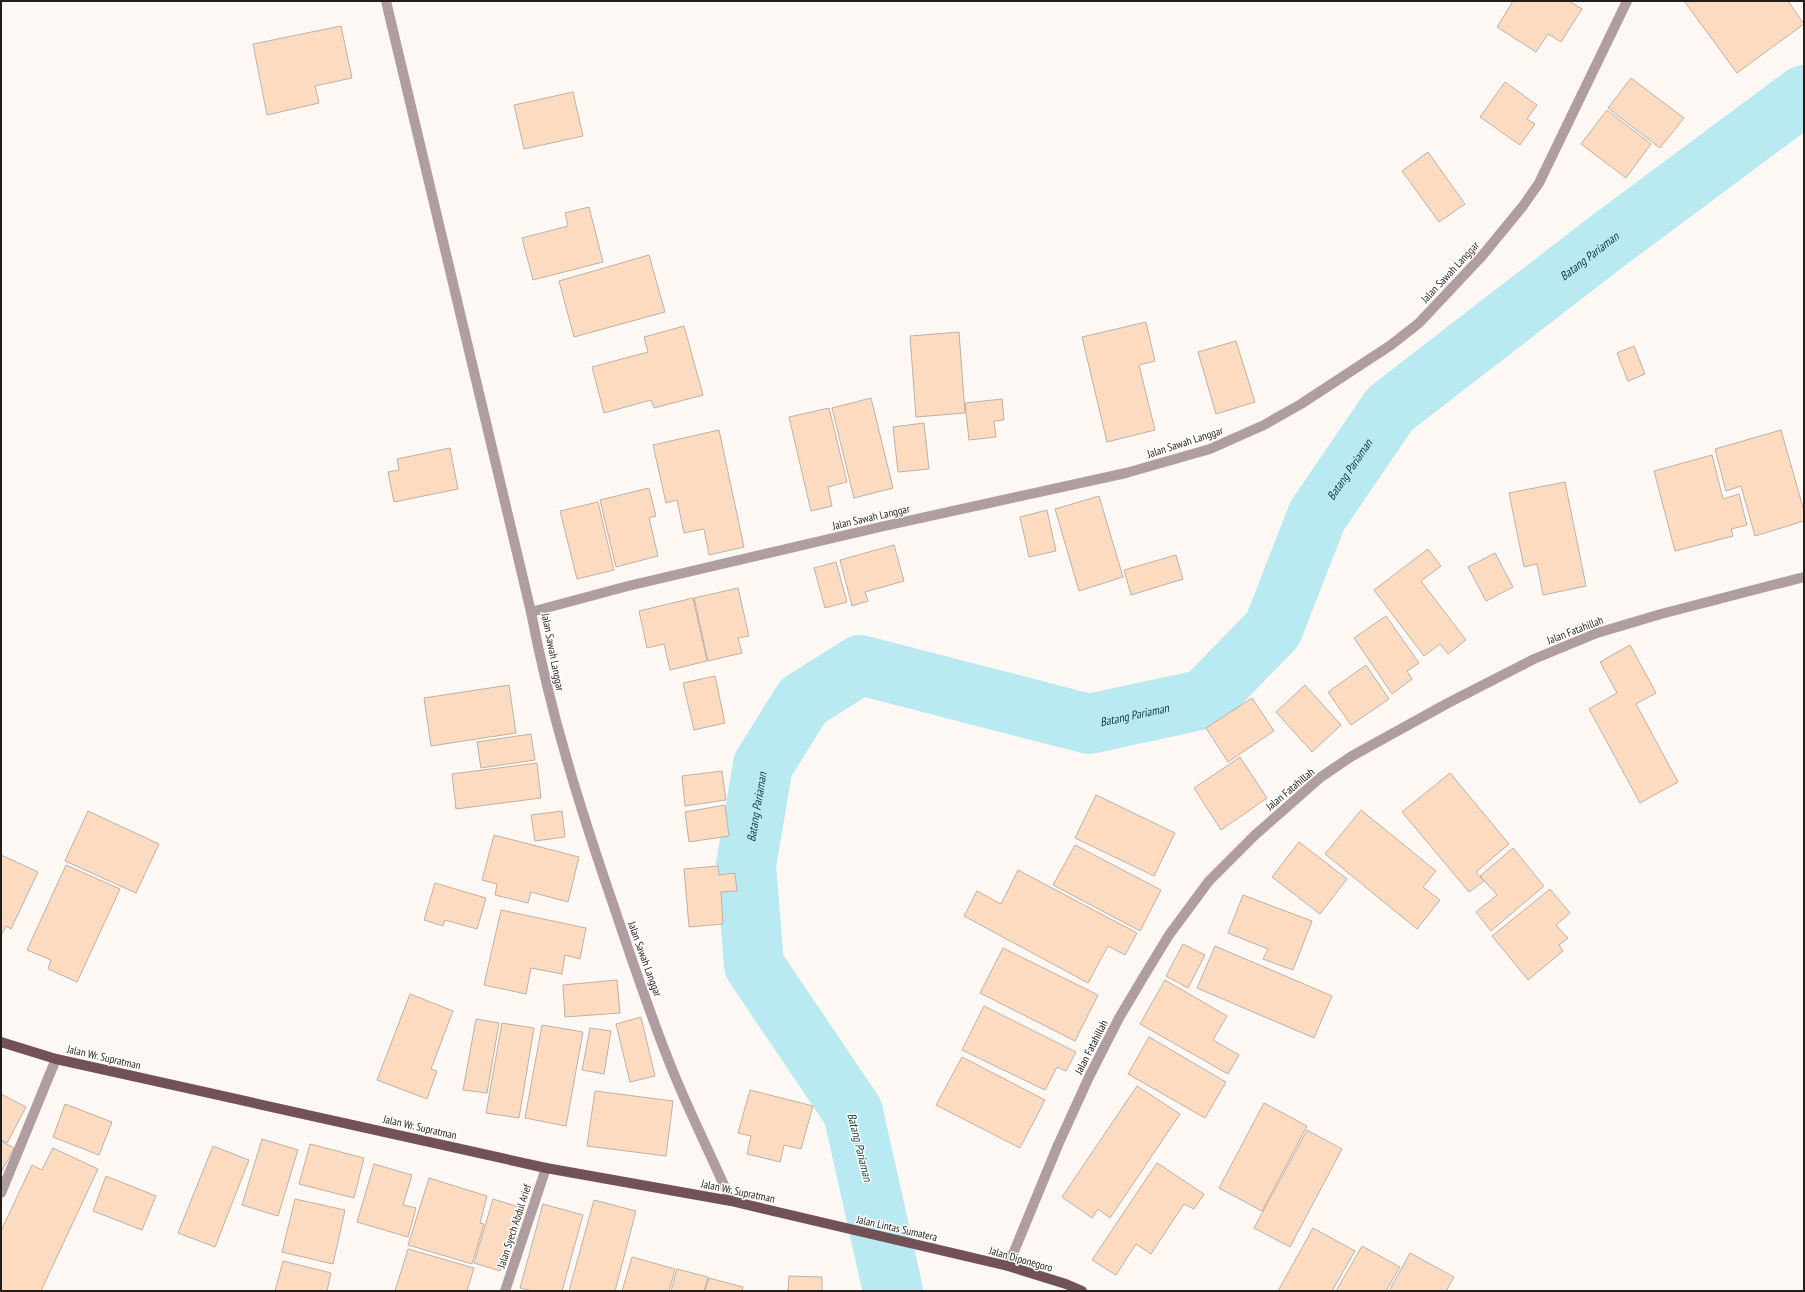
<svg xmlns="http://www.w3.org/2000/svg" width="1805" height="1292" font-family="'PT Sans Narrow',sans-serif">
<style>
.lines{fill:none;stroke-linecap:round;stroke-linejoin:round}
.river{stroke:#b9e9f1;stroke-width:60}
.building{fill:#fcdbc1;stroke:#beb1a6}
.street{stroke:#b09da0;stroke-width:10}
.primary{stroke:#725257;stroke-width:10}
.labels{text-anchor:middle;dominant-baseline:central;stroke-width:3;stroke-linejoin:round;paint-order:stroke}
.street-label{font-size:11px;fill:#231e1a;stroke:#fff}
.water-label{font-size:12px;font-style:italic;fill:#0f3c42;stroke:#fff}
</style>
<rect width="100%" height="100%" fill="#fef8f4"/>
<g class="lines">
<path class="river" id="s1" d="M893 1291 853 1112 754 965 746 865 763 765 803 701 860 665 1089 724 1205 699 1273 629 1317 516 1390 409 1605 243 1804 95"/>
</g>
<g class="building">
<polygon points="1513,1 1569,1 1582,9 1561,42 1548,34 1536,52 1497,27"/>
<polygon points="1684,1 1788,1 1804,24 1737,73"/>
<polygon points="341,26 352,78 315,86 319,103 267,115 253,44"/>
<polygon points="1631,78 1684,118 1660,148 1608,108"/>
<polygon points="1505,82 1537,105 1527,119 1535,124 1520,145 1480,117"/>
<polygon points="573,92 583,136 524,149 514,105"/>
<polygon points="1607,110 1651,144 1626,178 1581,144"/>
<polygon points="1428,152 1465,204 1439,222 1402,171"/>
<polygon points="589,207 603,262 533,280 522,238 568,226 565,213"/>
<polygon points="649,255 665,312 574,337 559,281"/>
<polygon points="1146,322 1155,361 1139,365 1155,430 1107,442 1082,337"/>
<polygon points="684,326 703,395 654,408 651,400 604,413 592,367 648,352 644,337"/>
<polygon points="959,332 965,413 916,417 910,336"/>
<polygon points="1236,341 1255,402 1216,414 1198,352"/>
<polygon points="1634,346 1645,374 1628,381 1617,353"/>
<polygon points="871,398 893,488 854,498 832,408"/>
<polygon points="1002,399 1004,420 994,421 996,437 969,440 965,403"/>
<polygon points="829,408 847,482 828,487 832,506 811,511 789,417"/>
<polygon points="924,423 929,469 898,472 893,427"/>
<polygon points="719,430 744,547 709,555 704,529 684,533 677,500 666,503 653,445"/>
<polygon points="1781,430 1804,511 1804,521 1755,536 1741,486 1726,491 1715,449"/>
<polygon points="450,448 458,489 394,502 388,472 399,470 397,459"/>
<polygon points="1712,455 1723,499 1739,494 1747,525 1731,529 1733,536 1675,551 1654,471"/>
<polygon points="1565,482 1586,586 1543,595 1537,564 1524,567 1509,493"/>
<polygon points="649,488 656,516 649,518 658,556 616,567 600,500"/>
<polygon points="1099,496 1123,577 1079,591 1055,509"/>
<polygon points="598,502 614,570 577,579 560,511"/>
<polygon points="1047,510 1056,551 1029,557 1020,517"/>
<polygon points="894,545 904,581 865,592 868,601 852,606 840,560"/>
<polygon points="1428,549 1441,566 1421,581 1466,640 1448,654 1440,644 1424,656 1374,590"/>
<polygon points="1495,553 1513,587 1486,601 1468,567"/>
<polygon points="1176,555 1183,579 1131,595 1124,570"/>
<polygon points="836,562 847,602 825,608 814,568"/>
<polygon points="738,588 749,636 738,638 742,653 708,661 694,598"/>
<polygon points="693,598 707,661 670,670 664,644 647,648 639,611"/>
<polygon points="1386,616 1419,663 1407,671 1412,679 1392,694 1354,638"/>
<polygon points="1630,645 1656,693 1636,704 1678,782 1640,803 1589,709 1617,693 1600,662"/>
<polygon points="1366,665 1389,699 1351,725 1328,692"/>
<polygon points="715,676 725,723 694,730 683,683"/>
<polygon points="509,685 516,733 431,746 424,698"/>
<polygon points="1305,685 1341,725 1312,752 1276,712"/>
<polygon points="1252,698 1274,731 1228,762 1206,728"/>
<polygon points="531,734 535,760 481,768 477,742"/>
<polygon points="1240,757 1267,798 1221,830 1194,788"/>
<polygon points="537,763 541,798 456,809 452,774"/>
<polygon points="722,771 726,800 685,806 682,776"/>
<polygon points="1450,773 1509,844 1476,872 1484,881 1469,892 1402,812"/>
<polygon points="1096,795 1175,833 1154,876 1075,838"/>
<polygon points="725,805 729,836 689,842 685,812"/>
<polygon points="1361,810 1436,871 1423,887 1440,900 1417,929 1325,854"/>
<polygon points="88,811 159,844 136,893 65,861"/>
<polygon points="562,811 565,837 535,841 531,815"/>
<polygon points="494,835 579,857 568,902 531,892 528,903 495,895 497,884 482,880"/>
<polygon points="1299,842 1347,879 1320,914 1272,877"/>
<polygon points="1075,845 1161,890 1140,931 1053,885"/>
<polygon points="1513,848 1544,886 1491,931 1476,912 1497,895 1480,876"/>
<polygon points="1,855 38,872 11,929 6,926 1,936"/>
<polygon points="66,865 120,889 77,982 48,969 51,960 27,950"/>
<polygon points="718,866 719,875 735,873 737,891 721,892 723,924 689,927 684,869"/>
<polygon points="1018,870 1137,933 1125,955 1108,946 1088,983 964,916 977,891 1001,904"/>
<polygon points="435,883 486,898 477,929 445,920 443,926 424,920"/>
<polygon points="1550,889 1570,913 1556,925 1568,938 1559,945 1563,951 1528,980 1492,936"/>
<polygon points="1243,895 1312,921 1293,970 1263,959 1268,949 1228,933"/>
<polygon points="501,910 586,928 580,959 565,955 562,974 531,968 526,994 484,985"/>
<polygon points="1183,944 1205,955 1188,988 1166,976"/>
<polygon points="1215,946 1332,996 1314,1038 1197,988"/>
<polygon points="1003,948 1098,995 1075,1041 980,993"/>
<polygon points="617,980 620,1013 565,1017 563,985"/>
<polygon points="1165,980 1227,1016 1213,1040 1239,1055 1228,1074 1140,1024"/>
<polygon points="410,994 453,1011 431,1069 437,1071 427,1099 377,1080"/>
<polygon points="984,1006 1076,1052 1066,1071 1057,1067 1045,1090 962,1050"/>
<polygon points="641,1017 655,1076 630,1082 616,1024"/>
<polygon points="476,1019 499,1023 487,1093 463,1090"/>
<polygon points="502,1023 534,1028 519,1118 486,1113"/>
<polygon points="542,1025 583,1032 566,1126 525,1118"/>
<polygon points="590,1028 611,1031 604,1074 582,1070"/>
<polygon points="1149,1037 1226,1082 1205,1118 1128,1074"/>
<polygon points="962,1057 1045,1100 1020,1148 936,1105"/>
<polygon points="1137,1086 1180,1114 1110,1218 1098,1209 1092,1218 1062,1197"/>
<polygon points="750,1090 813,1106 801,1149 784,1145 780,1162 747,1154 751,1136 738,1133"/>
<polygon points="595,1091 673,1101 666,1156 587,1146"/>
<polygon points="1,1094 26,1107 7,1143 1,1140"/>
<polygon points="1264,1103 1307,1126 1262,1211 1219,1188"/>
<polygon points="65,1104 112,1122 99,1155 53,1137"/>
<polygon points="1307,1130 1342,1149 1290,1247 1254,1228"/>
<polygon points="262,1139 298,1150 278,1216 242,1205"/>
<polygon points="1,1141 14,1148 1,1173"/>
<polygon points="310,1144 364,1158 354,1198 299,1184"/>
<polygon points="213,1146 249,1160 215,1247 178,1233"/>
<polygon points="53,1148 98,1169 41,1291 4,1291 1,1290 1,1231 32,1165 42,1170"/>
<polygon points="1157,1163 1204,1194 1194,1209 1184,1204 1151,1254 1136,1244 1116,1275 1092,1260"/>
<polygon points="374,1164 412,1175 403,1205 416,1208 408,1237 357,1222"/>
<polygon points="106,1176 156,1196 142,1230 93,1211"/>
<polygon points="429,1178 487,1196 480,1223 484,1224 472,1264 408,1245"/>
<polygon points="295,1199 345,1210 333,1264 282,1252"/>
<polygon points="493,1199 519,1207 500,1271 474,1263"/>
<polygon points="594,1200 636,1211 615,1291 569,1291"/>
<polygon points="543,1204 583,1215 562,1291 532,1291 520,1288"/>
<polygon points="1313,1228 1355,1251 1332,1291 1278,1291"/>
<polygon points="1362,1246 1400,1267 1386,1291 1336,1291"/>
<polygon points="408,1249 474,1268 467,1291 395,1291"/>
<polygon points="1410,1253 1454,1277 1446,1291 1389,1291"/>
<polygon points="632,1257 675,1269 669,1291 622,1291"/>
<polygon points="283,1261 331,1273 327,1291 275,1291"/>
<polygon points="677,1269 708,1277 704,1291 671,1291"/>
<polygon points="789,1276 822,1277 822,1291 788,1291"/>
<polygon points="709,1278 743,1287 742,1291 705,1291"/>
</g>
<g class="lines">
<g class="street">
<polyline points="386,1 531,612"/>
<polyline points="1,1193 56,1059"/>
<path d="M731 1201C712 1157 690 1114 672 1069 650 1015 632 960 613 904 580 808 550 712 531 612L628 586 880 527 1126 473 1210 449 1264 425 1301 404 1391 345 1419 323 1482 256 1523 206 1539 183 1627 1"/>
<polyline points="1008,1266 1058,1145 1089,1077 1119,1018 1144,976 1169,935 1209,881 1255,835 1296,799 1321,777 1352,756 1448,703 1534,659 1597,633 1661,614 1804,577"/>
<polyline points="505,1291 546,1168"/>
</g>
<polyline class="primary" points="1,1042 56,1059 546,1168 731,1201 1008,1266 1066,1284 1082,1291"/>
</g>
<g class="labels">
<g class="street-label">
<text transform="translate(1450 272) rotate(-47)">Jalan Sawah Langgar</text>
<text transform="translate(1185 442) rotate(-18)">Jalan Sawah Langgar</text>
<text transform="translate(871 517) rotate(-13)">Jalan Sawah Langgar</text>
<text transform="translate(1575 630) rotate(-21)">Jalan Fatahillah</text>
<text transform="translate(553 652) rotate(79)">Jalan Sawah Langgar</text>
<text transform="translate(1290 789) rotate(-40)">Jalan Fatahillah</text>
<text transform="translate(645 959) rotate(70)">Jalan Sawah Langgar</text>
<text transform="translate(1091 1047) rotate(-63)">Jalan Fatahillah</text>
<text transform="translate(104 1057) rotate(13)">Jalan Wr. Supratman</text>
<text transform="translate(420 1127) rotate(13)">Jalan Wr. Supratman</text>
<text transform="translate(738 1191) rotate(12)">Jalan Wr. Supratman</text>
<text transform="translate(514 1226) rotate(-72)">Jalan Syech Abdul Arief</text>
<text transform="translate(897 1228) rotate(13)">Jalan Lintas Sumatera</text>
<text transform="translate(1021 1259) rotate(16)">Jalan Diponegoro</text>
</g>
<g class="water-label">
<text stroke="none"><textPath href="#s1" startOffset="1660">Batang Pariaman</textPath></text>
<text stroke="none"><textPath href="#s1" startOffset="1336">Batang Pariaman</textPath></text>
<text stroke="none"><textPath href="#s1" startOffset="988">Batang Pariaman</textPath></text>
<text stroke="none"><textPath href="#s1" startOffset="520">Batang Pariaman</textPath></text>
<text transform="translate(860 1147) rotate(76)">Batang Pariaman</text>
</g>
</g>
<rect width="1805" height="1292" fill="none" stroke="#231e1a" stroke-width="4"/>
</svg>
